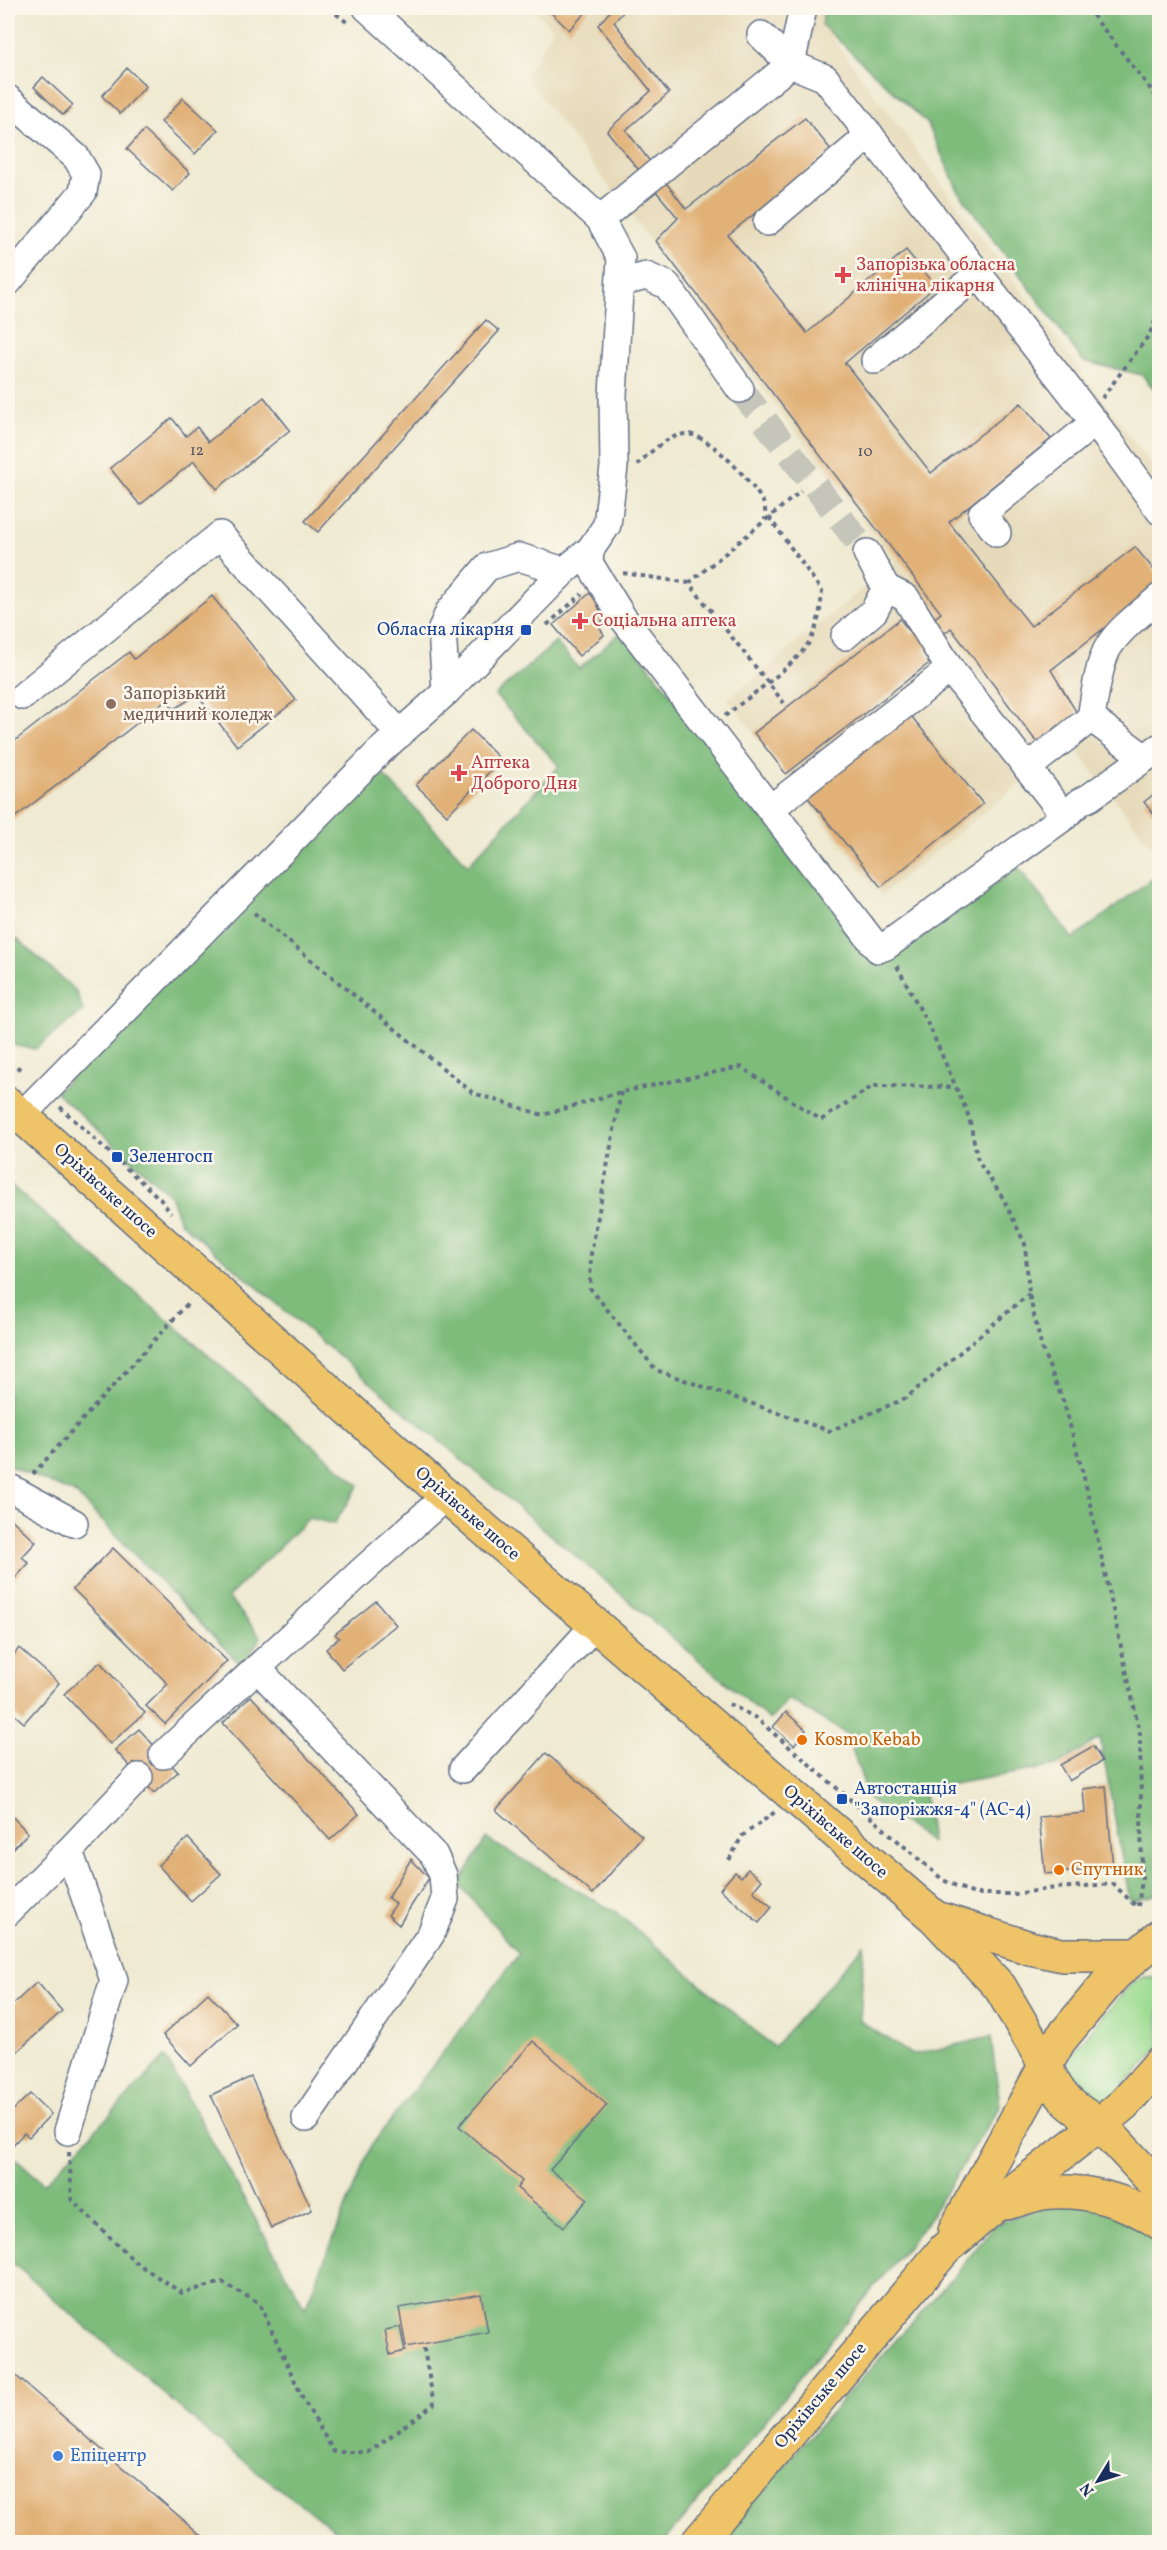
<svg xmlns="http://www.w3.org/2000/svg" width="1167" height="2550" font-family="Vollkorn,serif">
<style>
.built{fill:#e6daba}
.green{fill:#9ddc92;stroke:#5c8678;stroke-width:1.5}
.forest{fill:#7ebc7c;stroke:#4c766d;stroke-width:1.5}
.building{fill:#e1b177}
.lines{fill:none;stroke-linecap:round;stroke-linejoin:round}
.minor-tunnel{stroke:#c5c5ba;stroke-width:27;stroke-dasharray:27 14;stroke-linecap:butt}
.minor-casing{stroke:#657086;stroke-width:30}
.major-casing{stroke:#657086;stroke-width:36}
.highway-casing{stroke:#657086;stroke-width:36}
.path{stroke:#657086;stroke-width:4;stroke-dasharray:4.5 4.5;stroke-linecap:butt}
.minor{stroke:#fff;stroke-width:27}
.major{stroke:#efc469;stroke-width:33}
.highway{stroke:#efc469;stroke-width:33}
.health-dot{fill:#e0444e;stroke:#fbf7ec;stroke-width:2}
.transit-dot{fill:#1a4fb4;stroke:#fbf7ec;stroke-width:2}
.education-dot{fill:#8d6e63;stroke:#fbf7ec;stroke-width:2}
.food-dot{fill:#e8710a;stroke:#fbf7ec;stroke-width:2}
.shop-dot{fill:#3f7fe0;stroke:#fbf7ec;stroke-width:2}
.labels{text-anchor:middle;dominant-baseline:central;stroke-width:5;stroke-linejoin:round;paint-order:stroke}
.number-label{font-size:15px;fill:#4c5064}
.health-label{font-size:18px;fill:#be3a42;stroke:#fbf7ec;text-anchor:start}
.transit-label{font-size:18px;fill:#164399;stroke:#fbf7ec;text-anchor:start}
.education-label{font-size:18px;fill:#785e54;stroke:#fbf7ec;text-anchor:start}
.street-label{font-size:18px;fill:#1b2f5e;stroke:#fbf7ec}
.food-label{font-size:18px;fill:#c56008;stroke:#fbf7ec;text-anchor:start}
.shop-label{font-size:18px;fill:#366cbe;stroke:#fbf7ec;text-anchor:start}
</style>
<rect width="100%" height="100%" fill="#fbf7ec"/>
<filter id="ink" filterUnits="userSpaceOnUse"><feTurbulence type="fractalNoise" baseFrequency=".0167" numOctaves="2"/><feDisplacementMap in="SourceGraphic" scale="12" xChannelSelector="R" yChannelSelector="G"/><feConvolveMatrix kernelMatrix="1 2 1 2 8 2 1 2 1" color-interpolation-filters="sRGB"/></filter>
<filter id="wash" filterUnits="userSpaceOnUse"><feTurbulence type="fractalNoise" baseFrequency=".008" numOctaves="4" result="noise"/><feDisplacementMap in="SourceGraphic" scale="24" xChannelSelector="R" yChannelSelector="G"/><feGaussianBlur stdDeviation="1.35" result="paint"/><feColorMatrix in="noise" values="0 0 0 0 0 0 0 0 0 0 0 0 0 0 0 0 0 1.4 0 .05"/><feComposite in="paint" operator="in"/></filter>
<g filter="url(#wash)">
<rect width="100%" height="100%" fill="#efead1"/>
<polygon class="built" points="532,8 852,8 830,35 1159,475 1159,856 1071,743 881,895 728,699 895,562 525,76 553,29"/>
<path class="green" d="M1145 1977H1159V2048L1111 2099C1080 2104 1062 2083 1072 2053L1132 1983Z"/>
<g class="forest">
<polygon points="824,8 1159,8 1159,394 1142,375 1083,361 959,192 927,123 822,25"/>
<polygon points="622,631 871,954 901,952 1018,867 1073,939 1149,881 1159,875 1159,1894 1130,1901 1100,1738 1056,1766 924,1789 931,1842 869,1799 847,1734 788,1699 770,1720 180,1222 170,1195 56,1092 377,768 468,865 559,766 495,695 556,642 579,669"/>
<polygon points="8,931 76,991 83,1011 35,1049 16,1046 8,1040"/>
<polygon points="8,1183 359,1485 334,1524 309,1518 228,1597 261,1637 242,1666 76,1494 8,1465"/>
<polygon points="486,1839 616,1912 774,2047 864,1945 860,2021 912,2055 991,2037 1000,2106 924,2226 725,2470 663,2542 350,2542 224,2446 8,2259 8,2151 44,2184 165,2057 305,2308 371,2146 519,1954 459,1884"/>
<polygon points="1097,2202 1159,2230 1159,2542 715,2542 958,2271 995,2225 1048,2203"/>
</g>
<g id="blocks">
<g class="building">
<polygon points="546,8 590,8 569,30"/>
<polygon points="613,8 627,8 614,22 669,93 626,130 686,209 805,118 832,151 728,235 807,333 906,250 936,286 845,363 931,473 1021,403 1051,439 949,522 1031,626 1135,547 1160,577 1160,584 1051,670 1077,713 1038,744 951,628 923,650 932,661 786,774 754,733 900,619 912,635 941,613 656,241 678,218 607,131 651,91 598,25"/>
<polygon points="127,68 146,86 120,114 102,96"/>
<polygon points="43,77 73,105 63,115 34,87"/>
<polygon points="183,98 218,130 195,154 161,122"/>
<polygon points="144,130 190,173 173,191 127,149"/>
<polygon points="486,320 499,331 318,532 305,521"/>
<polygon points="264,397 290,430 217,489 194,461 140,505 110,468 172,418 186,436 197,427 208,442"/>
<polygon points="590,593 596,601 603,618 600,628 604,635 579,656 553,625"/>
<polygon points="212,596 296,700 237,746 197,695 174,709 167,700 13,819 8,812 8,746 129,652 134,659"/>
<polygon points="907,711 983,804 881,887 805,794"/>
<polygon points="471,730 501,760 447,815 416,785"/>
<polygon points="1160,789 1160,822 1144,802"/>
<polygon points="8,1516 36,1542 22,1557 29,1563 8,1586"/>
<polygon points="113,1548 227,1661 165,1724 146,1706 168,1684 73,1589"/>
<polygon points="376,1601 396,1625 342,1669 326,1649 339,1638 335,1634"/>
<polygon points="19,1648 59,1683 24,1723 8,1709 8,1662"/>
<polygon points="100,1662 145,1713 110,1744 64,1694"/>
<polygon points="251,1696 359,1814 330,1840 223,1723"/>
<polygon points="786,1712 806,1730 794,1745 773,1727"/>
<polygon points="139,1729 178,1772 154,1793 115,1750"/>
<polygon points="1093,1746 1102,1761 1069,1781 1060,1765"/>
<polygon points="546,1753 642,1836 593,1894 496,1810"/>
<polygon points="1106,1786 1113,1868 1045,1874 1039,1817 1085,1813 1083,1789"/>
<polygon points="8,1812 28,1833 8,1854"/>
<polygon points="188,1838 221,1874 191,1901 158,1865"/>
<polygon points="411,1859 429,1878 399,1925 388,1915 396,1904 388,1898"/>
<polygon points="748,1869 762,1880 753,1891 772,1907 759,1923 720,1889 735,1872 741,1877"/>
<polygon points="37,1982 62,2011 8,2060 8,2009"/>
<polygon points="208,1993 237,2024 191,2066 163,2035"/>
<polygon points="533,2041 607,2105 550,2170 588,2199 564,2227 517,2188 522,2181 459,2126"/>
<polygon points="251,2077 312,2210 271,2228 211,2095"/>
<polygon points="30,2094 51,2114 29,2137 24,2133 10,2148 8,2145 8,2115"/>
<polygon points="481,2294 488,2332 406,2347 399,2308"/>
<polygon points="400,2327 405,2351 390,2355 385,2330"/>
<polygon points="8,2369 209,2542 8,2542"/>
</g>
</g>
</g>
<g filter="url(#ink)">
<use href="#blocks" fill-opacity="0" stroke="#657086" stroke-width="1.5"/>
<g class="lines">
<polyline class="minor-tunnel" points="740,389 867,553"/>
<g class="minor-casing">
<g id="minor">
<polyline points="367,8 600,219"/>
<polyline points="761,35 791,64"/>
<polyline points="791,64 803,8"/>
<polyline points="8,99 76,157 86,174 83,192 8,282"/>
<polyline points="767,222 870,135"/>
<polyline points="620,283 646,276 667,285 740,389"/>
<polyline points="875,360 978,274"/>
<polyline points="997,533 982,514 1095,422"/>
<polyline points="590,550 589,563 623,618 878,949 886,946 1065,816 1080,802 1090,797 1160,747"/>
<polyline points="886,588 906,598 950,669"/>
<polyline points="845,636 874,611 886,588 867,553"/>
<polyline points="446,692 442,629 449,612 487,567 519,557 564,571"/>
<polyline points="23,696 220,535 400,734"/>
<path d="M1091 718C1094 700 1099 661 1109 646 1121 627 1143 612 1160 597"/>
<polyline points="1027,768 1091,718 1145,758"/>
<polyline points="770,809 950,669 1065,816"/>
<polyline points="21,1116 379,752 446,692 564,571 590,550 607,525 614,467 613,395 621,258 600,219 791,64 825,78 1109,441 1160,511"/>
<polyline points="8,1487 74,1523"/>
<polyline points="257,1668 434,1855 443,1875 445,1899 431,1934 306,2118"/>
<polyline points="163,1755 362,1571 446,1496"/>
<polyline points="463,1769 595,1625"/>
<polyline points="8,1912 69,1851 139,1777"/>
<polyline points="68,2131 114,1980 69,1851"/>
</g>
</g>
<g class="major-casing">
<g id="major">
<polyline points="8,1104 446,1496 934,1917 1000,1987 1046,2066"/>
<polyline points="936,1918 1030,1948 1062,1955 1136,1955"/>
<polyline points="1100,2124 1160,2189"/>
</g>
</g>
<g class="highway-casing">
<g id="highway">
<path d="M1046 2066C1058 2098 1071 2107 1100 2124"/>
<path d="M1006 2203C1018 2200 1031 2195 1043 2193 1083 2188 1127 2200 1160 2223"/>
<polyline points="955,2231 1059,2041 1115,1974 1160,1936"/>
<polyline points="698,2542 945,2249 996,2205 1100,2124 1125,2103 1160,2063"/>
</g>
</g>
<g class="path">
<polyline points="329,8 349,24"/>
<polyline points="1087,8 1160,101"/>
<polyline points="1102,398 1149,335 1160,311"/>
<path d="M637 465C649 453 670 433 688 434 711 436 752 482 763 502 766 507 765 514 765 520"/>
<polyline points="623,573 689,583 784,703"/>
<polyline points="689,583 801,491"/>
<polyline points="547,625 582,594"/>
<path d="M725 716C749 696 800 663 812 637 819 622 821 607 822 591L769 517"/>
<polyline points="254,913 473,1093 543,1115 621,1092 741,1067 821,1120 873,1086 955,1087"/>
<polyline points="897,966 931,1030 969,1117 978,1161 1003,1198 1025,1244 1029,1294 1042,1349 1064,1403 1085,1481 1140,1734 1142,1880 1138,1906"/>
<polyline points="8,1064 21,1069"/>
<polyline points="621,1092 591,1254 590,1288 656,1370 830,1431 906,1398 1029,1294"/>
<polyline points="60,1107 160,1199 171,1213"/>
<polyline points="33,1474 189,1302"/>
<polyline points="729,1704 756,1718 943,1880 974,1894 1015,1894 1055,1888 1113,1884 1137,1907"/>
<polyline points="729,1860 742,1836 775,1812"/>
<polyline points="69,2152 72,2200 135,2262 182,2293 222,2282 259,2303 304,2401 334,2452 369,2452 434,2404 423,2344"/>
</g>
<use href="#minor" class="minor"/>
<use href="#major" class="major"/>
<use href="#highway" class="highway"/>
</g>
</g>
<g class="health-dot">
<path d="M840 266h6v6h6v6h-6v6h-6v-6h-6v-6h6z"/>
<path d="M577 612h6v6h6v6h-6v6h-6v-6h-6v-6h6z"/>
<path d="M456 764h6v6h6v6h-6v6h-6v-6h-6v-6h6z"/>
</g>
<g class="transit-dot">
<rect x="520" y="624" width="12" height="12" rx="3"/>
<rect x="111" y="1151" width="12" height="12" rx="3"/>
<rect x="836" y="1793" width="12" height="12" rx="3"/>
</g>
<circle class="education-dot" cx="111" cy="704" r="6"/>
<g class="food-dot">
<circle cx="802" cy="1740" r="6"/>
<circle cx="1059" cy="1870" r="6"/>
</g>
<circle class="shop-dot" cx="58" cy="2456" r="6"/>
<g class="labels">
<g class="number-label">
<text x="197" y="451">12</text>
<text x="865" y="452">10</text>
</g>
<g class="health-label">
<text x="856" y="265">Запорізька обласна<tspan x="856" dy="21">клінічна лікарня</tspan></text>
<text x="592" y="621">Соціальна аптека</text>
<text x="471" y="763">Аптека<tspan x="471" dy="21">Доброго Дня</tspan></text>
</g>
<g class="transit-label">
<text x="514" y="630" text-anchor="end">Обласна лікарня</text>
<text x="129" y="1157">Зеленгосп</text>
<text x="854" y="1789">Автостанція<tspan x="854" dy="21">"Запоріжжя-4" (АС-4)</tspan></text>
</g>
<g class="education-label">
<text x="123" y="694">Запорізький<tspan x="123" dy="21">медичний коледж</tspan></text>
</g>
<g class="street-label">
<text transform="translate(105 1191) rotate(42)">Оріхівське шосе</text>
<text transform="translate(467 1514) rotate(41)">Оріхівське шосе</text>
<text transform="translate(835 1832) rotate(41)">Оріхівське шосе</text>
<text transform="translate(821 2396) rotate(-50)">Оріхівське шосе</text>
</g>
<g class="food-label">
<text x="814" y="1740">Kosmo Kebab</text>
<text x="1071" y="1870">Спутник</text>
</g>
<g class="shop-label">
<text x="70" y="2456">Епіцентр</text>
</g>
</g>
<rect width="1167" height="2550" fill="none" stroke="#fbf7ec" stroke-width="30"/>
<g transform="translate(1098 2481) rotate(232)" stroke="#fbf7ec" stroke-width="4.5" paint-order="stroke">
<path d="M0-4.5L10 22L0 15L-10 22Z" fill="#1b2f5e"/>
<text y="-9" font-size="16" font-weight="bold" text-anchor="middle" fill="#1b2f5e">N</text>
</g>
</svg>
